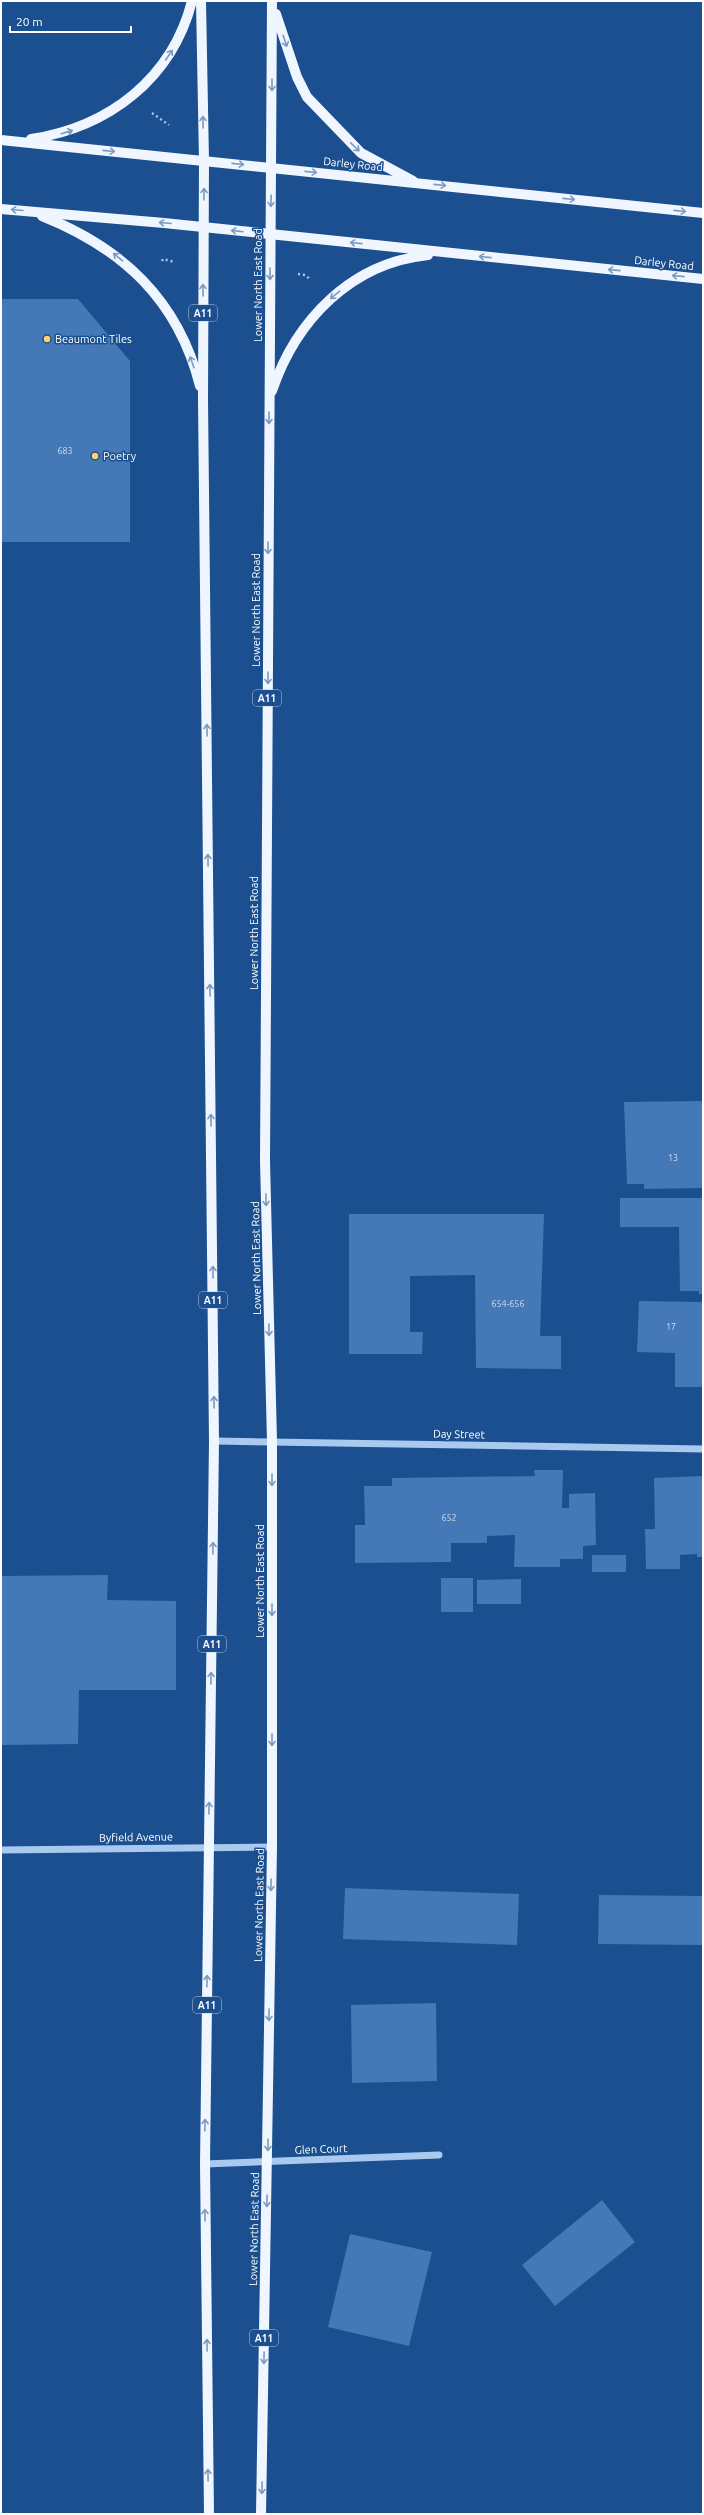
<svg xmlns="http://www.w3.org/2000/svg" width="704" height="2515" font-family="Ubuntu,sans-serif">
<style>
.building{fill:#4478b7}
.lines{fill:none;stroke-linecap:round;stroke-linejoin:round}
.path{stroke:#a9c9ee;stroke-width:2.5;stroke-dasharray:2 3;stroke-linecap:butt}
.minor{stroke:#a9c9ee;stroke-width:7}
.major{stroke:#f0f6ff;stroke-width:10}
.oneway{stroke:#7b9ac1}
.poi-dot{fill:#ffd166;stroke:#1b4f8f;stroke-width:1.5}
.labels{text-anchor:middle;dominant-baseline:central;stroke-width:3;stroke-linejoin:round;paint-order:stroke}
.number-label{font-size:9px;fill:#d0dded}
.shield{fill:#1b4f8f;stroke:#bbcadd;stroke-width:1}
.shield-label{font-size:10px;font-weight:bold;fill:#fff}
.street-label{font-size:11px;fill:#fff;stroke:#1b4f8f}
.poi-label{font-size:11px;fill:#fff;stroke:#1b4f8f;text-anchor:start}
</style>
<rect width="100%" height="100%" fill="#1b4f8f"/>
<g class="building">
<polygon points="1,299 78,299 130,361 130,542 1,542"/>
<polygon points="703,1101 703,1188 644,1189 644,1184 627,1184 624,1102"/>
<polygon points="620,1198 703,1198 703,1294 699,1294 699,1291 680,1291 679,1227 620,1227"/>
<polygon points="349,1214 544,1214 540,1336 561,1336 561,1369 476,1368 475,1275 410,1276 410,1332 423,1332 422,1354 349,1354"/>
<polygon points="639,1301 703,1302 703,1387 675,1387 675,1353 637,1352"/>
<polygon points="534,1470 563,1470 562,1508 569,1508 569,1494 595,1493 596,1545 583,1546 583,1559 560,1559 560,1567 514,1567 515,1535 487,1536 487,1543 451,1543 451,1562 355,1563 355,1525 365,1525 364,1486 392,1486 392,1478 535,1476"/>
<polygon points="703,1476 703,1557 697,1557 697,1554 680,1555 680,1569 646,1569 645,1529 655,1529 654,1478"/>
<rect x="592" y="1555" width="34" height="17"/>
<polygon points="108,1575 107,1600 176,1601 176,1690 79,1690 78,1744 1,1745 1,1576"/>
<rect x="441" y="1578" width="32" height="34"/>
<polygon points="521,1579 521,1604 477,1604 477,1580"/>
<polygon points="345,1888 519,1894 517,1945 343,1939"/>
<polygon points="599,1895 703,1896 703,1945 598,1944"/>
<polygon points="436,2003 437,2081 352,2083 351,2005"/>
<polygon points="602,2200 635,2242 555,2306 522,2265"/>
<polygon points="350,2234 432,2252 409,2346 328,2327"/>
</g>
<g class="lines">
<g class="path">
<polyline points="152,113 169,125"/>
<polyline points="162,261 163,259 174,262"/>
<polyline points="298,274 305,275 311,280"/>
</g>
<g class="minor">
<polyline points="214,1441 703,1449"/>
<polyline points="1,1850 272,1847"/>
<polyline points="205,2164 439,2155"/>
</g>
<g class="major">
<polyline points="201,1 204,161 203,399 214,1441 205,2164 209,2514"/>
<polyline points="276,14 297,77 307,97 361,153 413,181"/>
<path d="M31 139C109 127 172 79 192 1"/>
<polyline points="1,140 703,213"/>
<polyline points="1,209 164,223 703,279"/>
<path d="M42 216C122 248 178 299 200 386"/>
<path d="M272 391C296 320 351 263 428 255"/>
<polyline points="261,2514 272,1847 272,1441 265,1161 272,1"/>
</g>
</g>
<defs><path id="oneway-shaft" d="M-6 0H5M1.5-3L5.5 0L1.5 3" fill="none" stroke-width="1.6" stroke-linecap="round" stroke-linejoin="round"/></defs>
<g class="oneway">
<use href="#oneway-shaft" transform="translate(285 41) rotate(72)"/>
<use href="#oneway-shaft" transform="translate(169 55) rotate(-56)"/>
<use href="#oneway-shaft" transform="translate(272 85) rotate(90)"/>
<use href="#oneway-shaft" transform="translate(203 122) rotate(-91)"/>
<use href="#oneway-shaft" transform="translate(67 132) rotate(-16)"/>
<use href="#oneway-shaft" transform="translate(355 147) rotate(44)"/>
<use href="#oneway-shaft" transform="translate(109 151) rotate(6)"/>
<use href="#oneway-shaft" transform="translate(238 164) rotate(6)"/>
<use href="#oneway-shaft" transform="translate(311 172) rotate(6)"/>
<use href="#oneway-shaft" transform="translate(440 185) rotate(6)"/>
<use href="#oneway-shaft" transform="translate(204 194) rotate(-89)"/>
<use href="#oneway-shaft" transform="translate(569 199) rotate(6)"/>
<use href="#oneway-shaft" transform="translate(271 201) rotate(92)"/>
<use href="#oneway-shaft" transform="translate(17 210) rotate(-175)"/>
<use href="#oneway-shaft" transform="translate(680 211) rotate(6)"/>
<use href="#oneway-shaft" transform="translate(165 223) rotate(-175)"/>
<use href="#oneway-shaft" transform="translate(237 231) rotate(-173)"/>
<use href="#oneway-shaft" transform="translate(356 243) rotate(-174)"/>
<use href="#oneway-shaft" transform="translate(118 257) rotate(-141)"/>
<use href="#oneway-shaft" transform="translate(485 257) rotate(-174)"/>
<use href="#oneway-shaft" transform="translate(614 270) rotate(-174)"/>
<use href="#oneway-shaft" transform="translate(270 274) rotate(90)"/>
<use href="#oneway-shaft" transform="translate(678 276) rotate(-174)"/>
<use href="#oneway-shaft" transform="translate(203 290) rotate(-91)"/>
<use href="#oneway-shaft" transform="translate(335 295) rotate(141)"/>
<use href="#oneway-shaft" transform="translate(192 362) rotate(-109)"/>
<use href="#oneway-shaft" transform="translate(269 418) rotate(90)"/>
<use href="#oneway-shaft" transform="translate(268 548) rotate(90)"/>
<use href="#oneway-shaft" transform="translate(268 678) rotate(90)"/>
<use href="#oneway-shaft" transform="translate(207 730) rotate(-91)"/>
<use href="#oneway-shaft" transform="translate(208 860) rotate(-91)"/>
<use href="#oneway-shaft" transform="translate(210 990) rotate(-91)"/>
<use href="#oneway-shaft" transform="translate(211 1120) rotate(-91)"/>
<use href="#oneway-shaft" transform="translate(266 1200) rotate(89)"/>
<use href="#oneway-shaft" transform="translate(213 1272) rotate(-91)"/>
<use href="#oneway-shaft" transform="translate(269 1330) rotate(89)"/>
<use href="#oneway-shaft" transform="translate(214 1402) rotate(-91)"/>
<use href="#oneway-shaft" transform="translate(272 1480) rotate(90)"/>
<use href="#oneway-shaft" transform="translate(213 1548) rotate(-89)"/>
<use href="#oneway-shaft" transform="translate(272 1610) rotate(90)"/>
<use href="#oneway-shaft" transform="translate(211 1678) rotate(-89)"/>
<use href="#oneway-shaft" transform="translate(272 1740) rotate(90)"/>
<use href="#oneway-shaft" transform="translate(209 1808) rotate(-89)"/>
<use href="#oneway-shaft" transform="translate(271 1885) rotate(91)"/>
<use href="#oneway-shaft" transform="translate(207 1981) rotate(-89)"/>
<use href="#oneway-shaft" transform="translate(269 2015) rotate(91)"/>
<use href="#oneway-shaft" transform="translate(205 2125) rotate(-89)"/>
<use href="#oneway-shaft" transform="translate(268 2145) rotate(91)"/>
<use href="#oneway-shaft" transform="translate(267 2201) rotate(91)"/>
<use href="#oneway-shaft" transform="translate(205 2215) rotate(-91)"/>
<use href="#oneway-shaft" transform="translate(207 2345) rotate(-91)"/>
<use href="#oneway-shaft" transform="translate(264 2358) rotate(91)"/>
<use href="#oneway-shaft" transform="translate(208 2475) rotate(-91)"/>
<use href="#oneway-shaft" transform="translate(262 2488) rotate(91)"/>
</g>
<g class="poi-dot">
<circle cx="47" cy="339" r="4"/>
<circle cx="95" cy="456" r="4"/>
</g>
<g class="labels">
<g class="number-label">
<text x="65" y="451">683</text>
<text x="673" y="1158">13</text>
<text x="508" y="1304">654-656</text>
<text x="671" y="1327">17</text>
<text x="449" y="1518">652</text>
</g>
<g class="shield">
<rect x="189" y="305" width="28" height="16" rx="3"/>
<rect x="253" y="690" width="28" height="16" rx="3"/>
<rect x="199" y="1292" width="28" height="16" rx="3"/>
<rect x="198" y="1636" width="28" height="16" rx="3"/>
<rect x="193" y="1997" width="28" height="16" rx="3"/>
<rect x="250" y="2330" width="28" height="16" rx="3"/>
</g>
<g class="shield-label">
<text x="203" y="313">A11</text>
<text x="267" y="698">A11</text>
<text x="213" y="1300">A11</text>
<text x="212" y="1644">A11</text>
<text x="207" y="2005">A11</text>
<text x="264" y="2338">A11</text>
</g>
<g class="street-label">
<text transform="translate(353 164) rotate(6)">Darley Road</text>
<text transform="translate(664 263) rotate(6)">Darley Road</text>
<text transform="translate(258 285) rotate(-90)">Lower North East Road</text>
<text transform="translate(256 610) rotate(-90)">Lower North East Road</text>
<text transform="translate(254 933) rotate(-90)">Lower North East Road</text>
<text transform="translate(256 1258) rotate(-91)">Lower North East Road</text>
<text transform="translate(459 1434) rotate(1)">Day Street</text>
<text transform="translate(260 1581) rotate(-90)">Lower North East Road</text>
<text transform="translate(136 1837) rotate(-1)">Byfield Avenue</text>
<text transform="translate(259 1905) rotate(-89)">Lower North East Road</text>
<text transform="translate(321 2149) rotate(-2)">Glen Court</text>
<text transform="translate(254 2229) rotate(-89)">Lower North East Road</text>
</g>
<g class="poi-label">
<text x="55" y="339">Beaumont Tiles</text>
<text x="103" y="456">Poetry</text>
</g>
</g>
<rect width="704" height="2515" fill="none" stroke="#ffffff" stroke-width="4"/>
<path d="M10 26v6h121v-6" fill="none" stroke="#ffffff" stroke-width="2"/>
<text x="16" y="26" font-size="12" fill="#ffffff" stroke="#1b4f8f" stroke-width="3" paint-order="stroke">20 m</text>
</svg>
